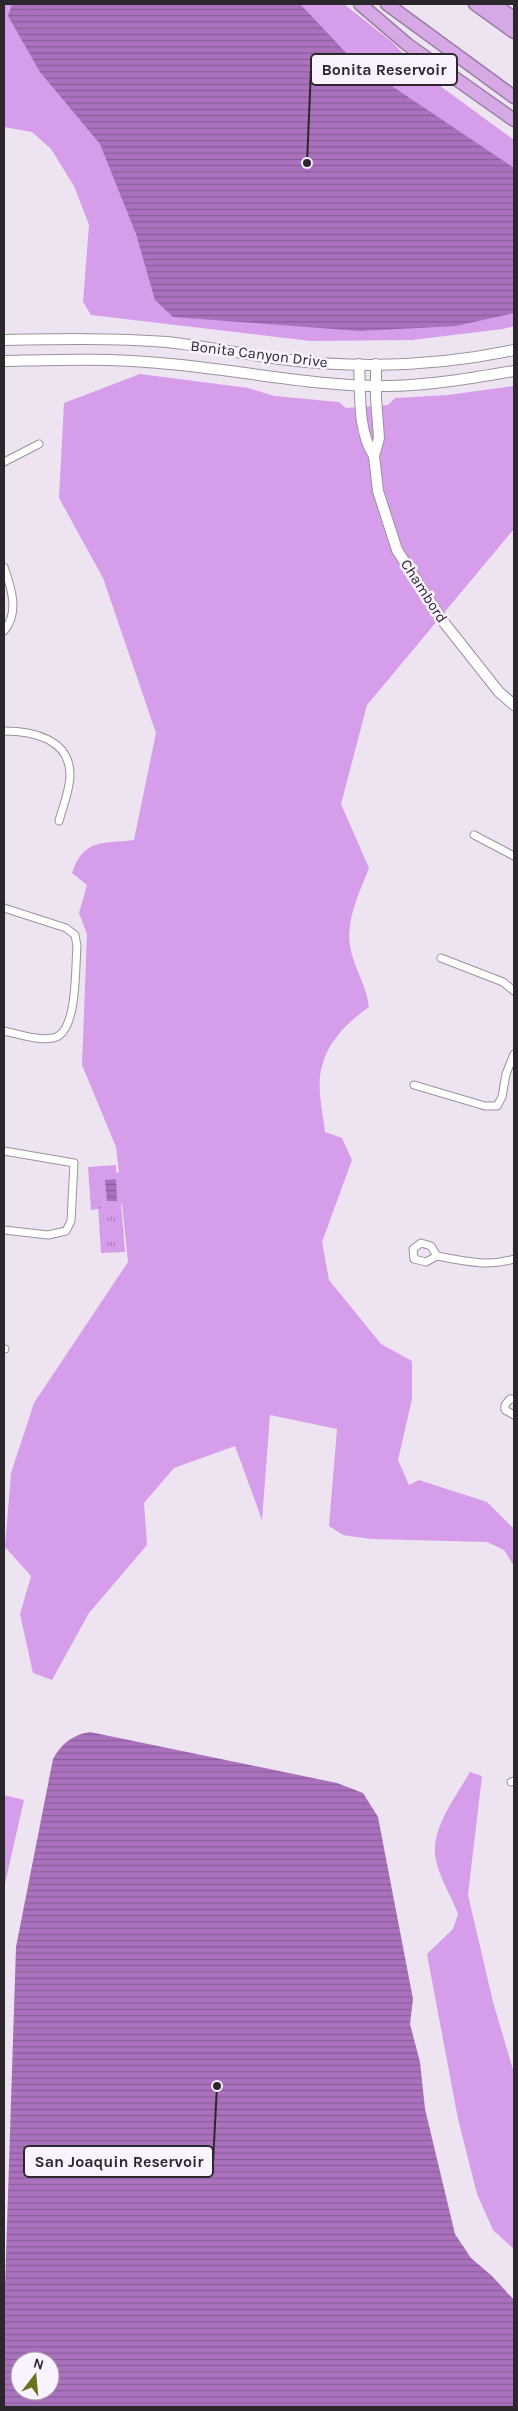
<svg xmlns="http://www.w3.org/2000/svg" width="518" height="2411" font-family="Karla,sans-serif">
<style>
.grass{fill:#d69dea}
.park{fill:url(#park-tufts)}
.water{fill:url(#water-rules);fill-rule:evenodd}
.lines{fill:none;stroke-linecap:round;stroke-linejoin:round}
.street-casing{stroke:#9b929e;stroke-width:9}
.secondary-casing{stroke:#9b929e;stroke-width:12}
.highway-casing{stroke:#9a7ca5;stroke-width:15}
.street{stroke:#fff;stroke-width:7}
.secondary{stroke:#fff;stroke-width:10}
.highway{stroke:#d6a9e6;stroke-width:12}
.labels{text-anchor:middle;dominant-baseline:central;stroke-width:5;stroke-linejoin:round;paint-order:stroke}
.street-label{font-size:15px;fill:#2b272c;stroke:#fbf2ff}
.leader{fill:none;stroke:#2b272c;stroke-width:2}
.callout-dot{fill:#2b272c;stroke:#fbf2ff;stroke-width:2}
.callout{fill:#fbf2ff;stroke:#2b272c;stroke-width:2}
.callout-label{font-size:16px;text-anchor:middle;font-weight:bold;fill:#2b272c}
</style>
<defs>
<pattern id="park-tufts" width="24" height="20" patternUnits="userSpaceOnUse" patternTransform="scale(1.25)"><rect width="24" height="20" fill="#d69dea"/><path d="M3 7l-1-3M5 7V3M7 7l1-3M15 17l-1-3M17 17v-4M19 17l1-3" fill="none" stroke="#ae80be"/></pattern>
<pattern id="water-rules" width="6" height="5" patternUnits="userSpaceOnUse" patternTransform="scale(1.25)"><rect width="6" height="5" fill="#aa71bd"/><path d="M0 2.5h6" fill="none" stroke="#8b5d9a"/></pattern>
</defs>
<rect width="100%" height="100%" fill="#eee4f1"/>
<g class="grass">
<polygon points="4,4 344,4 392,42 421,72 514,140 514,326 503,329 412,340 311,341 91,315 83,302 89,225 74,186 51,149 32,132 4,127"/>
<path d="M140 374 248 388 274 396 339 402 346 408 388 405 395 398 448 395 514 386V529L367 705 341 804 369 868C359 894 344 923 351 951 356 972 366 984 369 1007 349 1021 328 1041 322 1066 316 1087 323 1112 325 1132L342 1138 352 1160 322 1242 329 1280 381 1344 412 1361V1399L398 1460 409 1485 419 1480 487 1502 514 1529V1566L504 1550 487 1542 371 1539 343 1535 329 1526 337 1429 270 1415 262 1520 235 1446 174 1468 144 1503 147 1545 89 1613 52 1680 33 1673 20 1614 31 1576 5 1547 11 1473 34 1403 128 1262 122 1204 98 1206V1209L91 1210 88 1167 116 1165V1173L119 1172 116 1147 82 1065 87 934 79 913 87 885 72 873C84 838 102 844 134 840L156 733 103 578 59 498 64 403Z"/>
<path d="M470 1772 482 1776 468 1895 493 2002 514 2073V2249L493 2230 477 2194 458 2119 427 1954 453 1929 458 1914C452 1897 441 1881 437 1864 427 1832 455 1799 470 1772Z"/>
<polygon points="4,1795 24,1800 4,1888"/>
</g>
<polygon class="park" points="121,1204 125,1252 101,1253 98,1206"/>
<g class="water">
<polygon points="12,4 300,4 353,60 514,168 514,313 456,326 360,331 173,317 155,300 136,234 100,144 40,72 8,16"/>
<polygon points="116,1179 117,1201 107,1201 105,1180"/>
<path d="M90 1732 337 1783 363 1793 378 1817 413 1999 410 2024 420 2062 425 2109 455 2234 471 2258 492 2276 514 2300V2407H4V2318L16 1947 53 1759C62 1743 72 1735 90 1732ZM20 2361H50V2391H20Z"/>
</g>
<g class="lines">
<g class="street-casing">
<g id="street">
<polyline points="4,462 39,444"/>
<path d="M4 567C11 587 20 612 4 631"/>
<path d="M4 731C33 731 70 739 70 775 70 790 63 806 59 821"/>
<polyline points="474,835 514,856"/>
<path d="M4 908 66 928 75 935 77 946C75 967 78 1034 53 1038 38 1041 18 1034 4 1031"/>
<polyline points="441,958 503,982 514,991"/>
<polyline points="414,1085 485,1106 497,1106 502,1097 506,1074 514,1054"/>
<polyline points="4,1151 74,1163 71,1221 66,1231 48,1235 4,1230"/>
<polygon points="421,1243 431,1246 437,1256 426,1262 414,1259 413,1249"/>
<path d="M437 1256C464 1261 488 1267 514 1259"/>
<polyline points="4,1349 5,1349"/>
<polyline points="514,1399 510,1399 505,1405 505,1410 514,1415"/>
<polyline points="511,1782 514,1781"/>
</g>
</g>
<g class="secondary-casing">
<g id="secondary">
<path d="M4 340C58 339 113 338 167 342 205 346 242 354 280 359 358 369 438 366 514 350"/>
<path d="M4 361C56 360 108 358 159 363 236 369 313 387 390 386 432 385 473 378 514 371"/>
<path d="M359 364C361 395 357 429 374 456"/>
<polyline points="376,364 376,398 379,438 374,456 378,491 397,550 442,620 499,692 514,705"/>
</g>
</g>
<g class="highway-casing">
<g id="highway">
<polyline points="360,4 408,45 514,120"/>
<polyline points="387,4 514,97"/>
<polyline points="475,4 514,32"/>
<polyline points="493,4 514,18"/>
</g>
</g>
<use href="#street" class="street"/>
<use href="#secondary" class="secondary"/>
<use href="#highway" class="highway"/>
</g>
<g class="labels">
<g class="street-label">
<text transform="translate(259 354) rotate(7)">Bonita Canyon Drive</text>
<text transform="translate(424 591) rotate(57)">Chambord</text>
</g>
</g>
<path class="leader" d="M307 163L311 69M217 2086L213 2162"/>
<g class="callout-dot">
<circle cx="307" cy="163" r="5"/>
<circle cx="217" cy="2086" r="5"/>
</g>
<g class="callout">
<rect x="311" y="54" width="146" height="31" rx="5"/>
<rect x="24" y="2146" width="189" height="31" rx="5"/>
</g>
<g class="callout-label">
<text x="384" y="75">Bonita Reservoir</text>
<text x="119" y="2167">San Joaquin Reservoir</text>
</g>
<rect width="518" height="2411" fill="none" stroke="#2b272c" stroke-width="10"/>
<g transform="translate(35 2376) rotate(16)"><circle r="24" fill="#fbf2ff" stroke="#a8a1ab"/>
<path d="M0-4L9 19L0 12L-9 19Z" fill="#6a731c"/>
<text y="-8" font-size="14" font-weight="bold" text-anchor="middle" fill="#2b272c">N</text>
</g>
</svg>
